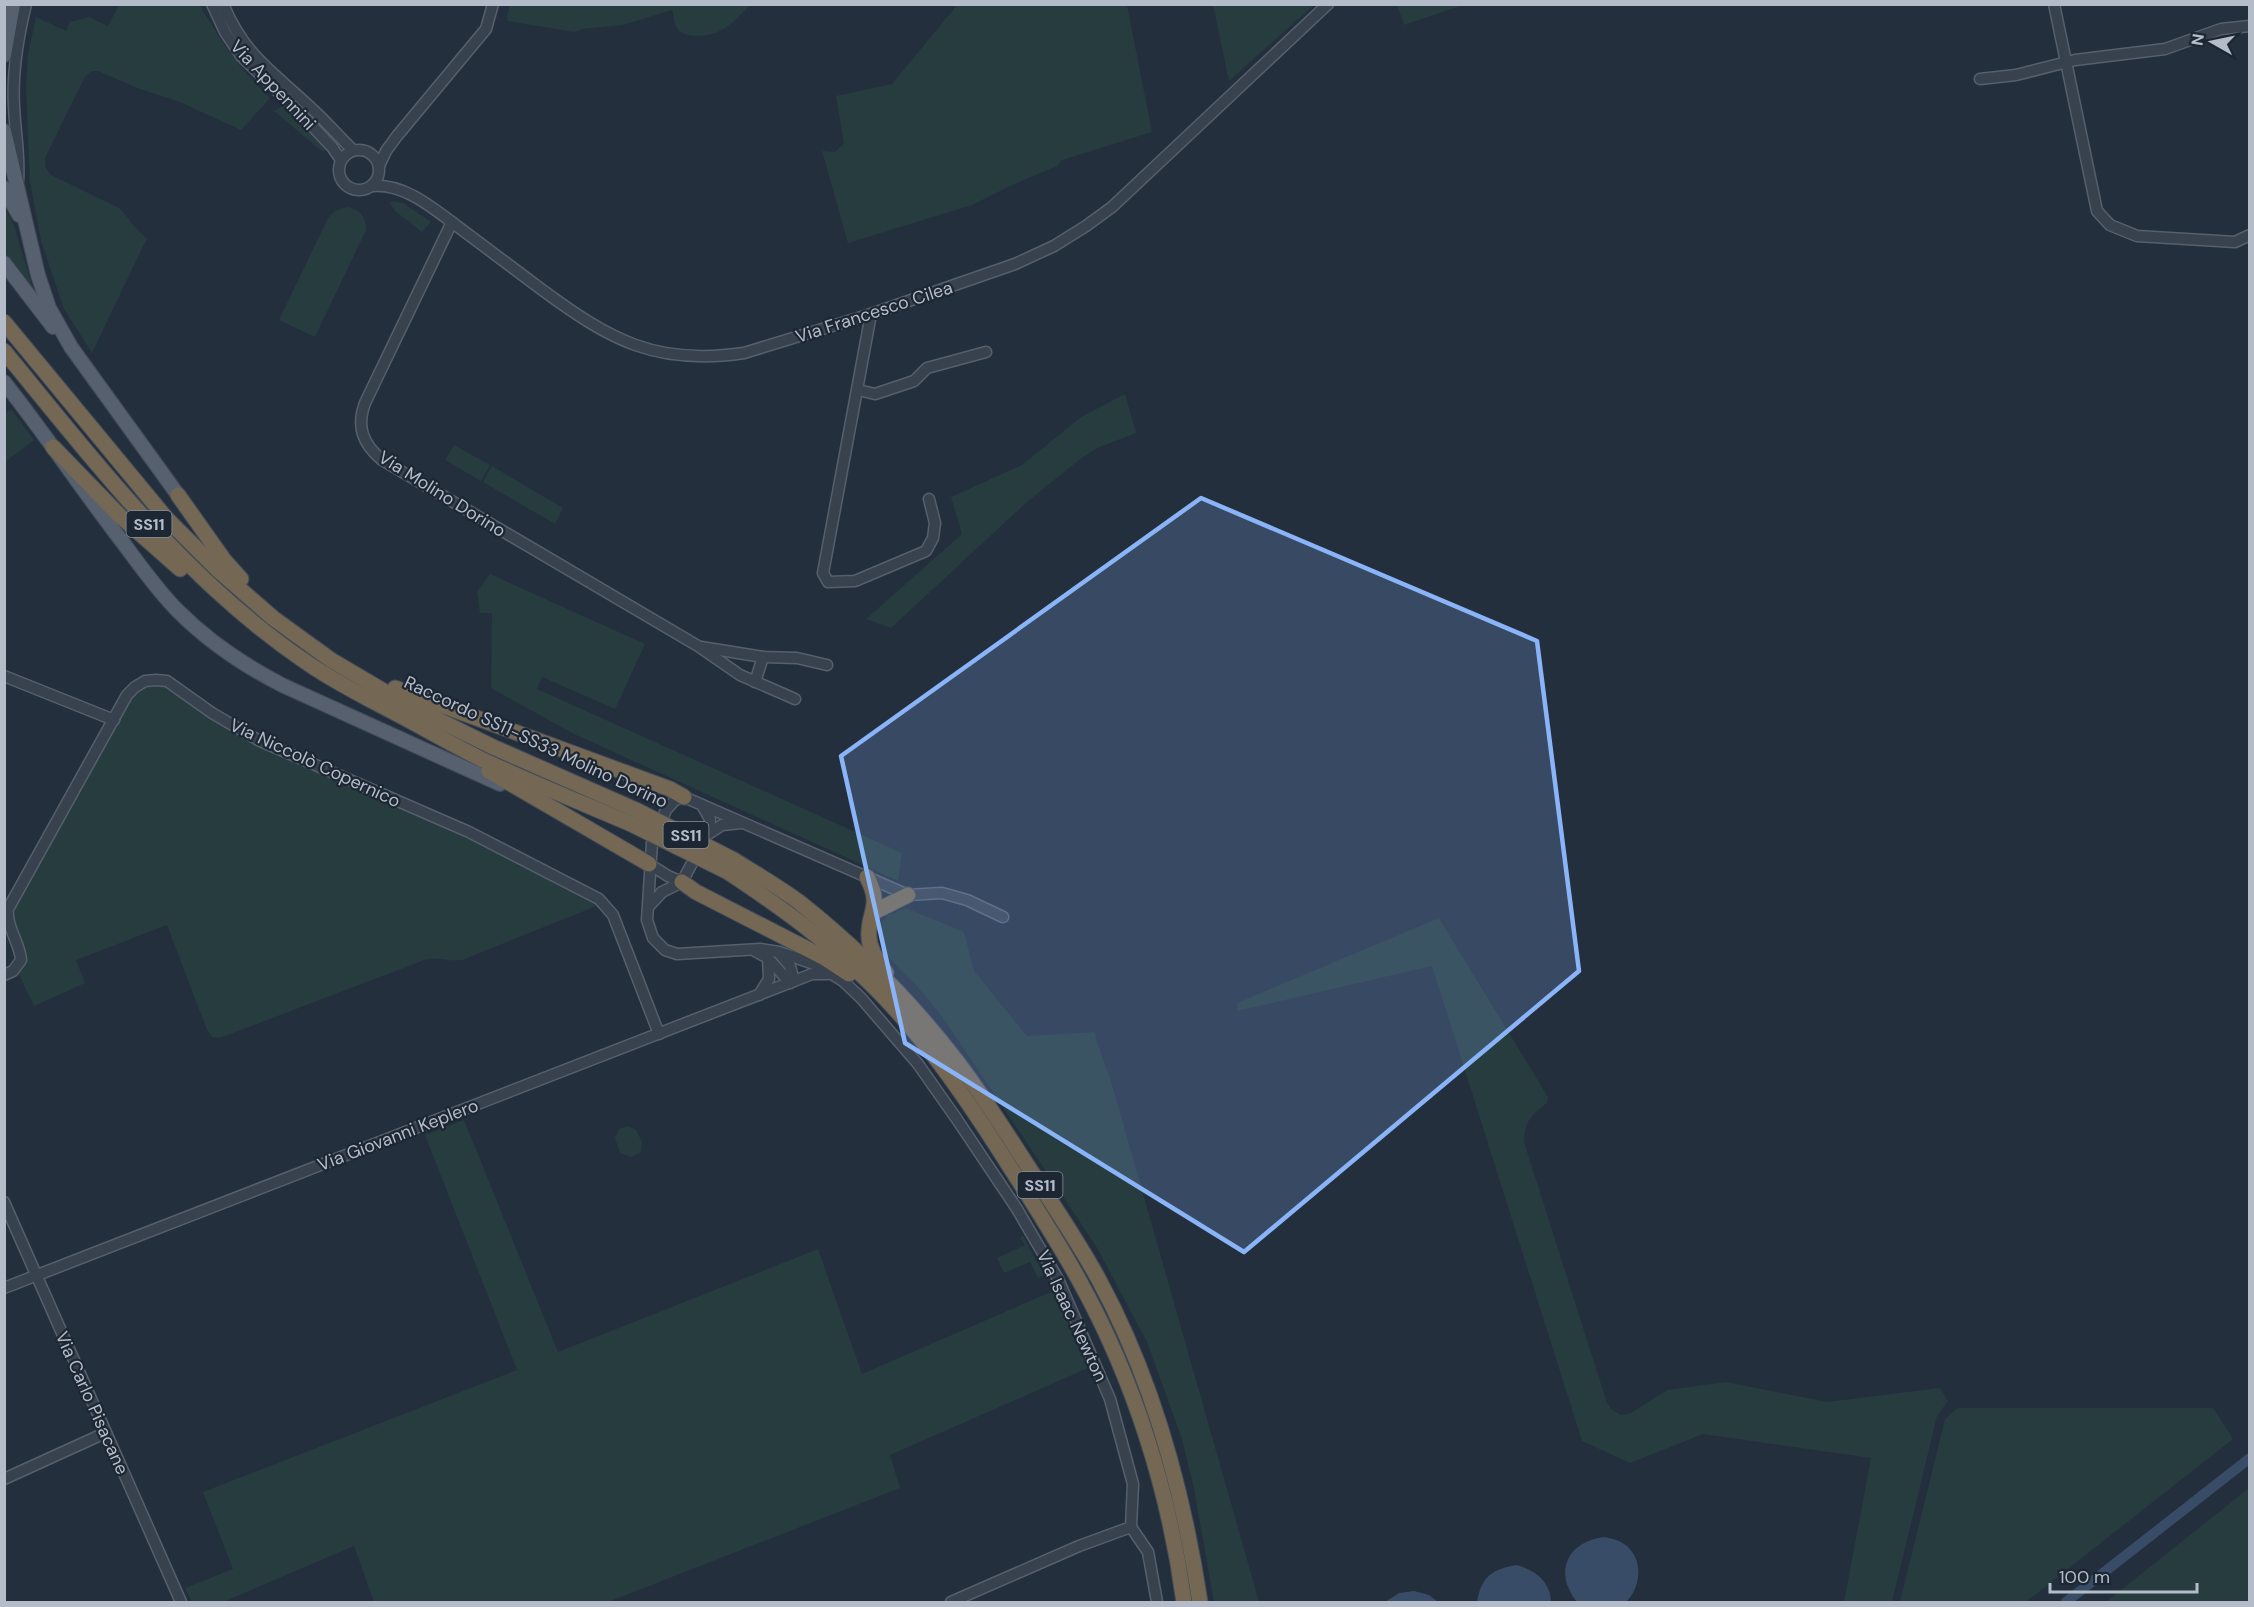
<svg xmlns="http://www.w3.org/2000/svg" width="2254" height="1607" font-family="'DM Sans',sans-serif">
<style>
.green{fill:#263c3f}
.water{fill:#394c67}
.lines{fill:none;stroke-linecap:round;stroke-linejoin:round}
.canal{stroke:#394c67;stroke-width:10}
.minor-casing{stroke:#565f6c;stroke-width:13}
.major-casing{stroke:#414a57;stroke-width:16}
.highway-casing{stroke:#434c59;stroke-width:17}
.minor{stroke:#38414e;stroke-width:10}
.major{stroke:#56606e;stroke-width:14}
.highway{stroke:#746855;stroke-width:15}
.highway-bridge-casing{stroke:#434c59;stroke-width:17;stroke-linecap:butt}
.highway-bridge{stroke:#746855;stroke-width:15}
.marked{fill:#8ab4f8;fill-opacity:0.2;stroke:#8ab4f8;stroke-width:4.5;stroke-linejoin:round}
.labels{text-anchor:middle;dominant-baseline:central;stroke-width:4.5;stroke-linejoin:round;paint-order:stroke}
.shield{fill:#1d2633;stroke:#878f9c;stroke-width:1.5}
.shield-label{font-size:16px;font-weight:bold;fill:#b4bcc9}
.street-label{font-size:18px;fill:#b4bcc9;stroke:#1d2633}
</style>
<rect width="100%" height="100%" fill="#242f3e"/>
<g class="green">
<polygon points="1397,4 1463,4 1463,5 1404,25"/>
<path d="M119 5H200C220 41 240 69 270 98L241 130 180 102 140 89 98 71H92L85 77 45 158 46 168 51 175 119 208C130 218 135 231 147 238L92 353 64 309 41 241 30 182 26 87 28 54 36 17 66 31 70 22 89 17 108 26Z"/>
<path d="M510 5V4L750 5C732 23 723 36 694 36 689 35 681 34 677 28 674 24 674 15 672 10L623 25 582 29 574 32 508 21 507 17Z"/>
<polygon points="957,5 1127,5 1152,132 1062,160 1057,166 1012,185 972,205 848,243 822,151 835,152 844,143 836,96 892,84"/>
<polygon points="1213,5 1213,4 1314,5 1229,81"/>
<polygon points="286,104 326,148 323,152 274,111"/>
<polygon points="392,201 403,203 431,222 422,232 395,211 390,203"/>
<polygon points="4,206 14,226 36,298 5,254"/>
<path d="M347 207C360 209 367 218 366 230L315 337 279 320 328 218 335 211Z"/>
<polygon points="1125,394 1136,433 1097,448 1079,460 1027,502 891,628 866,619 962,534 951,497 1022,465 1081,417"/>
<polygon points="11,409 34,440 5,462 5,414"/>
<polygon points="454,445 490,465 481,481 445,460"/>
<polygon points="492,466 563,508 555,524 483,482"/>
<polygon points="490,574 645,644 615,709 542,677 537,689 902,853 898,881 574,734 491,688 492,613 480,613 477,592"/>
<path d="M156 680 231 725 469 832 604 903 462 960C450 962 439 957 427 959L220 1038 212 1037 207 1030 167 925 76 960 85 983 34 1006 16 968 19 964 8 909 127 695Z"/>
<polygon points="906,908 964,932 974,971 1027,1036 1095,1032 1097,1042 1111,1081 1259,1602 1214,1602 1194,1489 1182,1439 1147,1342 1096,1246 941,1015 914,983 884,953 879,940 879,931 883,921 888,915"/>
<path d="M1439 918 1548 1097 1547 1103C1532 1114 1524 1122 1524 1142L1607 1403 1612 1410 1621 1415 1631 1413 1667 1390 1726 1382 1827 1402 1940 1388 1948 1401 1937 1416 1892 1602H1844L1871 1458 1703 1434 1630 1463 1582 1441 1432 966 1238 1011 1237 1003Z"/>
<polygon points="464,1120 558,1352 818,1249 862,1374 1053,1291 1088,1368 890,1455 900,1488 608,1602 374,1602 354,1546 223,1602 192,1602 185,1588 233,1569 203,1492 517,1370 425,1135"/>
<polygon points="628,1126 636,1130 642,1142 641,1152 631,1157 620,1153 615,1138 619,1129"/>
<polygon points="1023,1236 1044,1275 1038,1278 1030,1262 1004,1273 997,1258 1025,1245 1020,1238"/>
<polygon points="1958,1408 2213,1408 2233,1439 2026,1602 1900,1602 1945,1419"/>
<polygon points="2249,1488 2249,1602 2106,1602"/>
</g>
<g class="water">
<path d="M1604 1537C1609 1538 1614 1539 1619 1541 1644 1553 1643 1585 1626 1602H1577C1553 1572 1567 1542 1604 1537Z"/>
<path d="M1517 1565C1536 1571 1550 1581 1551 1602H1477C1481 1577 1492 1569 1517 1565Z"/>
<polygon points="1414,1591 1429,1595 1438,1602 1385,1602 1399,1593"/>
</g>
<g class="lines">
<polyline class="canal" points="2066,1602 2250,1458"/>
<g class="minor-casing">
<g id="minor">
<polyline points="212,4 225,32 241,56 298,111 332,147 341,160"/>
<path d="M223 4C244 55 272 71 310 107 325 120 338 136 353 150"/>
<polyline points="2054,4 2097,211 2110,225 2137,236 2235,242 2250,235"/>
<polyline points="1980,79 2016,75 2075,60 2165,49 2221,29 2250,26"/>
<circle cx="359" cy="170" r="20"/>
<polyline points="379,166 386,151 397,136 486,29 493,4"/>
<path d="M18 181C20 155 15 132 14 106 12 73 18 37 26 4"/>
<path d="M372 186C404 183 433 208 457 226 485 247 513 268 541 289 610 340 656 366 744 353L871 314 1015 264 1054 246 1086 226 1112 207 1328 4"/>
<path d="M452 222 365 403C356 427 363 444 382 460L698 646 740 675 795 699"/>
<polyline points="871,314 823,573 828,582 855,581 926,551 933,538 935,523 929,499"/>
<polyline points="858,390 875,394 914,381 927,368 986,352"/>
<polyline points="701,647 763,657 797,658 827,665"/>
<polyline points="4,676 114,720"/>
<polyline points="755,682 763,657"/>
<polyline points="708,834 722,825 741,823"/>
<polyline points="649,864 668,876 682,882 709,831 710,819 702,805"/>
<polyline points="649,906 662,892 682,882"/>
<polyline points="755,951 768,958 790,983"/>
<polyline points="779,953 790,966 794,981"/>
<path d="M4 975 13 971 21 960C20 943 6 927 8 909L127 695 135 687 145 681 156 680 167 681 212 713 258 740 469 832 599 899 613 915 659 1034"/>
<polyline points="759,995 769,979 768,958"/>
<polyline points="4,1202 181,1602"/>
<polyline points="4,1288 812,974 828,974"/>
<polyline points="4,1479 105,1433"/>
<polyline points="1131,1527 1148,1552 1157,1602"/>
<polyline points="951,1602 1079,1546 1131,1527 1133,1484 1110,1399 1058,1279 1017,1209 956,1118 918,1064 861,998 843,981 817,965 779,952 760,949 677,954 665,950 653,938 647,920 652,843 666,810 675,800 684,797 908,895 942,893 967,900 1003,917"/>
</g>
</g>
<g class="major-casing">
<g id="major">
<polyline points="4,55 13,4"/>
<polyline points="4,131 38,275 49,308 71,347 178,495"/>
<polyline points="4,188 19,215"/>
<polyline points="4,263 53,327"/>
<path d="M4 382C46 435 83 491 124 544 141 567 158 591 178 611 208 641 245 666 282 685L500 784"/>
</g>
</g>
<g class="highway-casing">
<g id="highway">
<polyline points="4,322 166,518 217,569 273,618 331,660 404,703 493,747 636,810"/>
<path d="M4 351C96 463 185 580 306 662 336 683 369 699 401 716 429 731 457 747 485 761 533 783 582 803 631 824"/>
<polyline points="53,447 120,516 180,569"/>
<polyline points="178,495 224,560 241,579"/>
<polyline points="395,688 670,789 684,797"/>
<polyline points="489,771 649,864"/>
<path d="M734 860C756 874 779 887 799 902 857 948 910 1001 955 1059 982 1094 1005 1131 1029 1168 1053 1205 1078 1241 1099 1280 1153 1380 1183 1490 1200 1602"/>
<path d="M728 872C779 906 827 940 871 984 923 1035 964 1095 1003 1156 1029 1197 1056 1238 1079 1280 1134 1379 1169 1491 1184 1602"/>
<path d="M867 877C883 908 867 911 869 938 870 951 879 962 886 973"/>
<polyline points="682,882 696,892 823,957 849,974"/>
<polyline points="874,912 908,895"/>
</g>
</g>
<use href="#minor" class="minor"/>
<use href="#major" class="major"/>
<use href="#highway" class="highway"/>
<g class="highway-bridge-casing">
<g id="highway-bridge">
<polyline points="636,810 734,860"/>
<polyline points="631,824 728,872"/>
</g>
</g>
<use href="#highway-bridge" class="highway-bridge"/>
</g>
<path class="marked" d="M1201 498 1537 641 1579 971 1244 1252 905 1043 841 756Z"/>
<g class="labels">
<g class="shield">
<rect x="126.5" y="511" width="45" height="26" rx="4.5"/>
<rect x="663.5" y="822" width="45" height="26" rx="4.5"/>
<rect x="1017.5" y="1172" width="45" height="26" rx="4.5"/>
</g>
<g class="shield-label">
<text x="149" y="524">SS11</text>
<text x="686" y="835">SS11</text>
<text x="1040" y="1185">SS11</text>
</g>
<g class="street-label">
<text transform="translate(273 85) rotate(47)">Via Appennini</text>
<text transform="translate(874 312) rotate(-18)">Via Francesco Cilea</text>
<text transform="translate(442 494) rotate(32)">Via Molino Dorino</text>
<text transform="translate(536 742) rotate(25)">Raccordo SS11-SS33 Molino Dorino</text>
<text transform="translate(315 763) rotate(25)">Via Niccolò Copernico</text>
<text transform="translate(398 1135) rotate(-21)">Via Giovanni Keplero</text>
<text transform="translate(1072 1316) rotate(65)">Via Isaac Newton</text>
<text transform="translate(92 1403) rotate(66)">Via Carlo Pisacane</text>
</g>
</g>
<rect width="2254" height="1607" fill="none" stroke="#b4bcc9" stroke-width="12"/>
<g transform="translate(2212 42) rotate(279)" stroke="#1d2633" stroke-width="4.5" paint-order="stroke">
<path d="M0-4.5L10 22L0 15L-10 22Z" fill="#b4bcc9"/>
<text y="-9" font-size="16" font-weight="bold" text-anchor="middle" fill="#b4bcc9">N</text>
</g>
<path d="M2050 1583v9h147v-9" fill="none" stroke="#b4bcc9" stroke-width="3"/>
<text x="2059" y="1583" font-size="18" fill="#b4bcc9" stroke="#1d2633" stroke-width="4.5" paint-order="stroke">100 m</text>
</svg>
